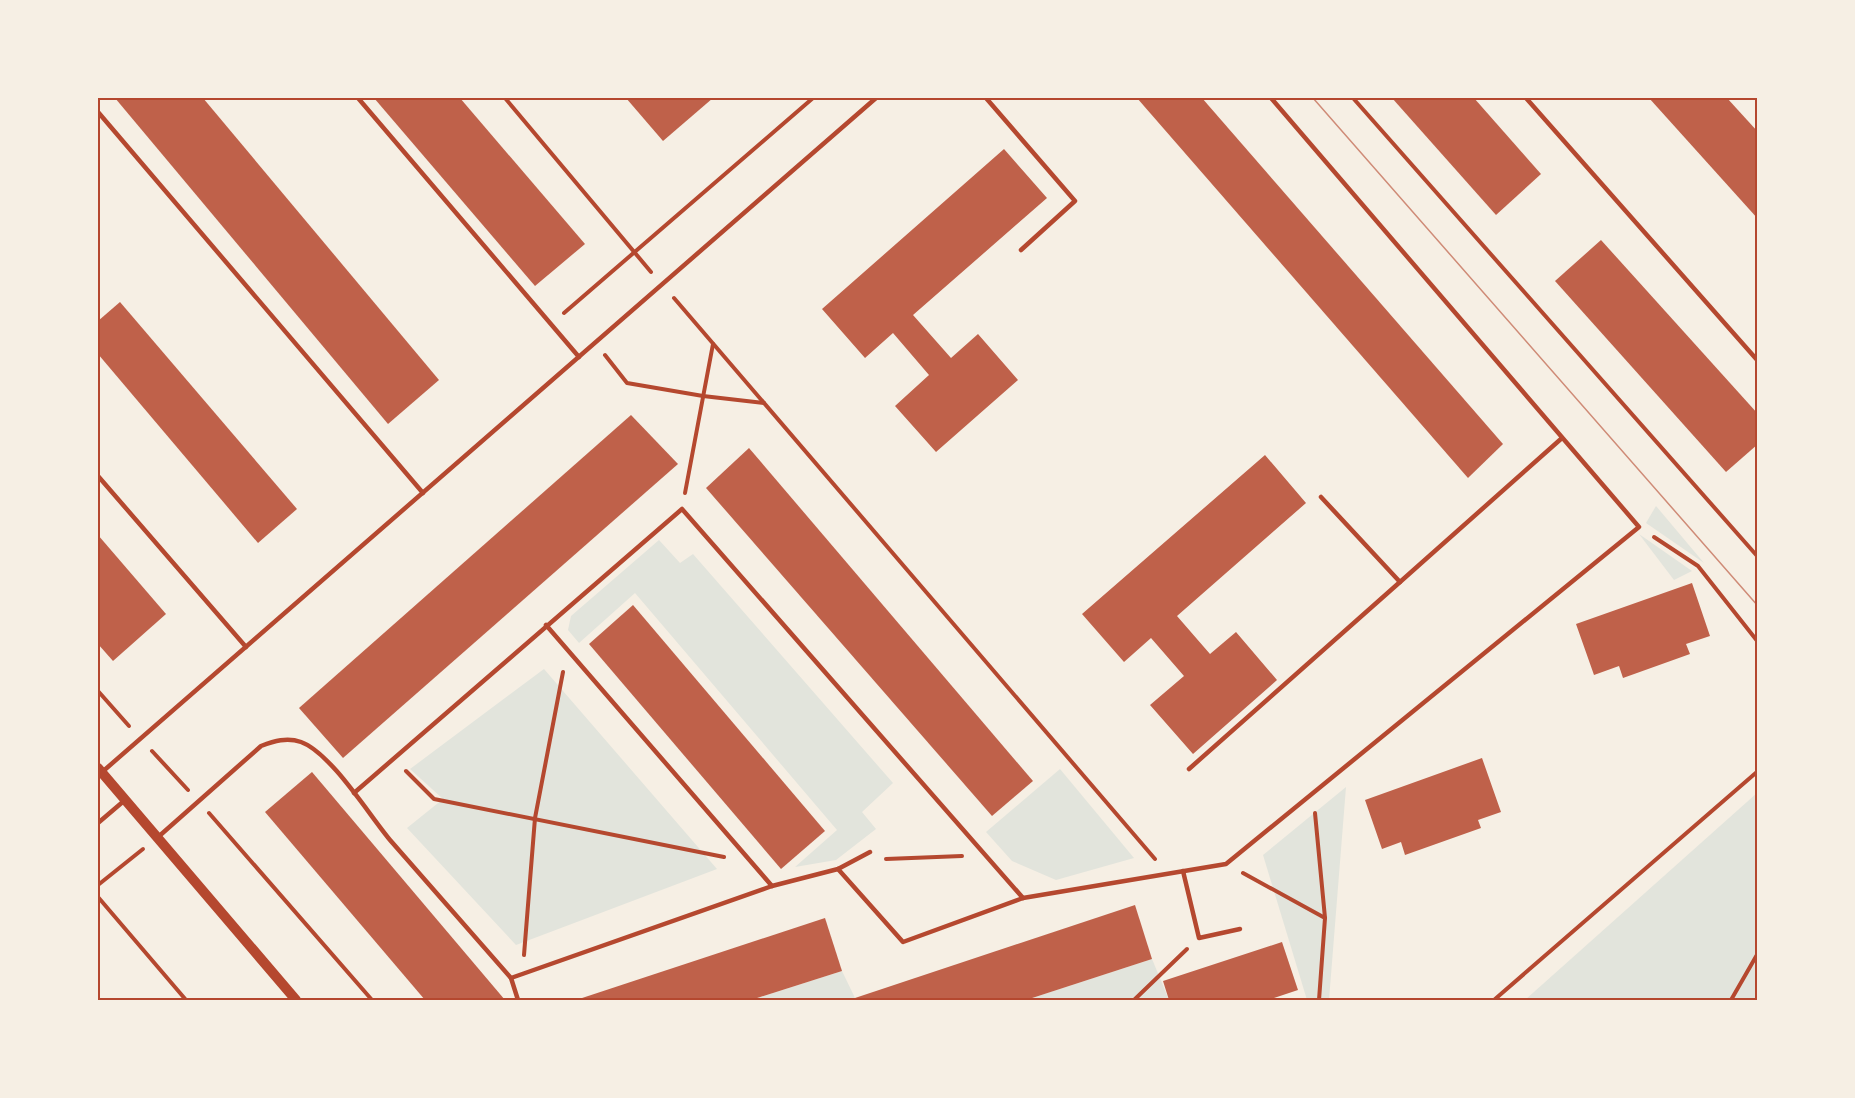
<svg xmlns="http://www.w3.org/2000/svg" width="1855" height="1098" font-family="'Exo 2',sans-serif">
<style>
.green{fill:#e2e4dc}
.building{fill:#bf614a}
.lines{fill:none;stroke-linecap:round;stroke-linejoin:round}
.path{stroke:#b5482f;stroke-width:4}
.service{stroke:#b5482f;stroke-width:4.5}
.tertiary{stroke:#b5482f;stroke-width:10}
.tram{stroke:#cf8b77;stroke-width:1.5}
.neatline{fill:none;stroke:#b5482f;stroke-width:2}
</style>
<rect width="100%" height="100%" fill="#f6efe4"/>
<g class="green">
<polygon points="1656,506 1704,563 1646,523"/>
<polygon points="1639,534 1692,571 1674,580"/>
<polygon points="659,540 680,563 693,554 893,783 862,812 876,829 836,860 795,867 837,830 635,593 579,643 568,630 571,616"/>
<polygon points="544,669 717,869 516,945 407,828 443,799 410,769"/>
<polygon points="1060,769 1134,858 1056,880 1012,861 986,832"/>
<polygon points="1346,787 1329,1000 1307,1000 1263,855"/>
<polygon points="1757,793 1757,1000 1525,1000"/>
<polygon points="1152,959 1169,1000 1026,1000"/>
<polygon points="842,971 856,1000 751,1000"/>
</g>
<g class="building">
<polygon points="115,98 203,98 439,380 388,424"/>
<polygon points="374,98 460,98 585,244 535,286"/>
<polygon points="626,98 713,98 663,141"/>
<polygon points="1137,98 1202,98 1503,444 1468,478"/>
<polygon points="1392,98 1474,98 1541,174 1496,215"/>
<polygon points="1649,98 1727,98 1758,132 1758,219"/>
<polygon points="1004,149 1047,198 913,315 951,358 978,334 1018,380 936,452 895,406 929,375 893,333 865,358 822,309"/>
<polygon points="1601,240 1758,414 1758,444 1726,472 1555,281"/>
<polygon points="120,302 297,509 258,543 98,354 98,321"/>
<polygon points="631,415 678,464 343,758 299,708"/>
<polygon points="749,448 1033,781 992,816 706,488"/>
<polygon points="1265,455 1306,503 1177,616 1210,654 1236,632 1277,680 1193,754 1150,705 1184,676 1151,638 1124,662 1082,614"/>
<polygon points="98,535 166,614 113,661 98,644"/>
<polygon points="1692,583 1710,636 1686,644 1690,654 1623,678 1619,666 1594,675 1576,624"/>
<polygon points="633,605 825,831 781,869 589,644"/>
<polygon points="1482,758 1501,812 1478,820 1481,828 1405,855 1401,842 1382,849 1365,800"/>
<polygon points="312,772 505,1000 425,1000 265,812"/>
<polygon points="1135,905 1152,959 1026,1000 856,1000 855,998"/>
<polygon points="825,918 842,971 751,1000 576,1000"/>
<polygon points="1282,942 1298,990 1274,998 1275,1000 1169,1000 1163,981"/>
</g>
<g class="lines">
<g class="path">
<polyline points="505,98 651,272"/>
<polyline points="1353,98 1758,557"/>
<polyline points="674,298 1155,859"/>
<polyline points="564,313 813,98"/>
<polyline points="605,355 627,383 703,396 764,403"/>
<polyline points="685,493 713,344"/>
<polyline points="1654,537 1698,566 1758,642"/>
<polyline points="98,691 129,726"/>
<polyline points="152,751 188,790"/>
<polyline points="406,771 434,799 724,857"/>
<polyline points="209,813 372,1000"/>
<polyline points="1315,813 1325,918 1319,1000"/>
<polyline points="886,859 962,856"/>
<polyline points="1243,873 1325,918"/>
<polyline points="98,885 143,849"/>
<polyline points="98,897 186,1000"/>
<polyline points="524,955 535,818 563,672"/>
<polyline points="1134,1000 1187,949"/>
<polyline points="1494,1000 1758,771"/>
<polyline points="1731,1000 1758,953"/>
</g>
<g class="service">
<polyline points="358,98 579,357"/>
<polyline points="986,98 1075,201 1021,250"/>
<polyline points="1526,98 1758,361"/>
<polyline points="98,112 423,493"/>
<polyline points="98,476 246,647"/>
<polyline points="1321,497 1400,582 1562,438"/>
<polyline points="546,625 772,886"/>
<polyline points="1189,769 1400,582"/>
<polyline points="101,773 876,98"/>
<polyline points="354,793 682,509 1023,898"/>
<polyline points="98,823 125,800"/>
<path d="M157 838 261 746C274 741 287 737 301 742 331 753 369 815 390 840 430 886 471 932 511 978L772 886 838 869 870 852"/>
<polyline points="838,869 903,942 1023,898 1226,864 1639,527 1271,98"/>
<polyline points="1183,871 1199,938 1240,929"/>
<polyline points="511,978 518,1000"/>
</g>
<polyline class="tertiary" points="98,768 296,1000"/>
<polyline class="tram" points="1313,98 1758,606"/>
</g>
<rect width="1855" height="1098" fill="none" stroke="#f6efe4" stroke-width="198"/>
<rect x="99" y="99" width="1657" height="900" class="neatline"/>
</svg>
